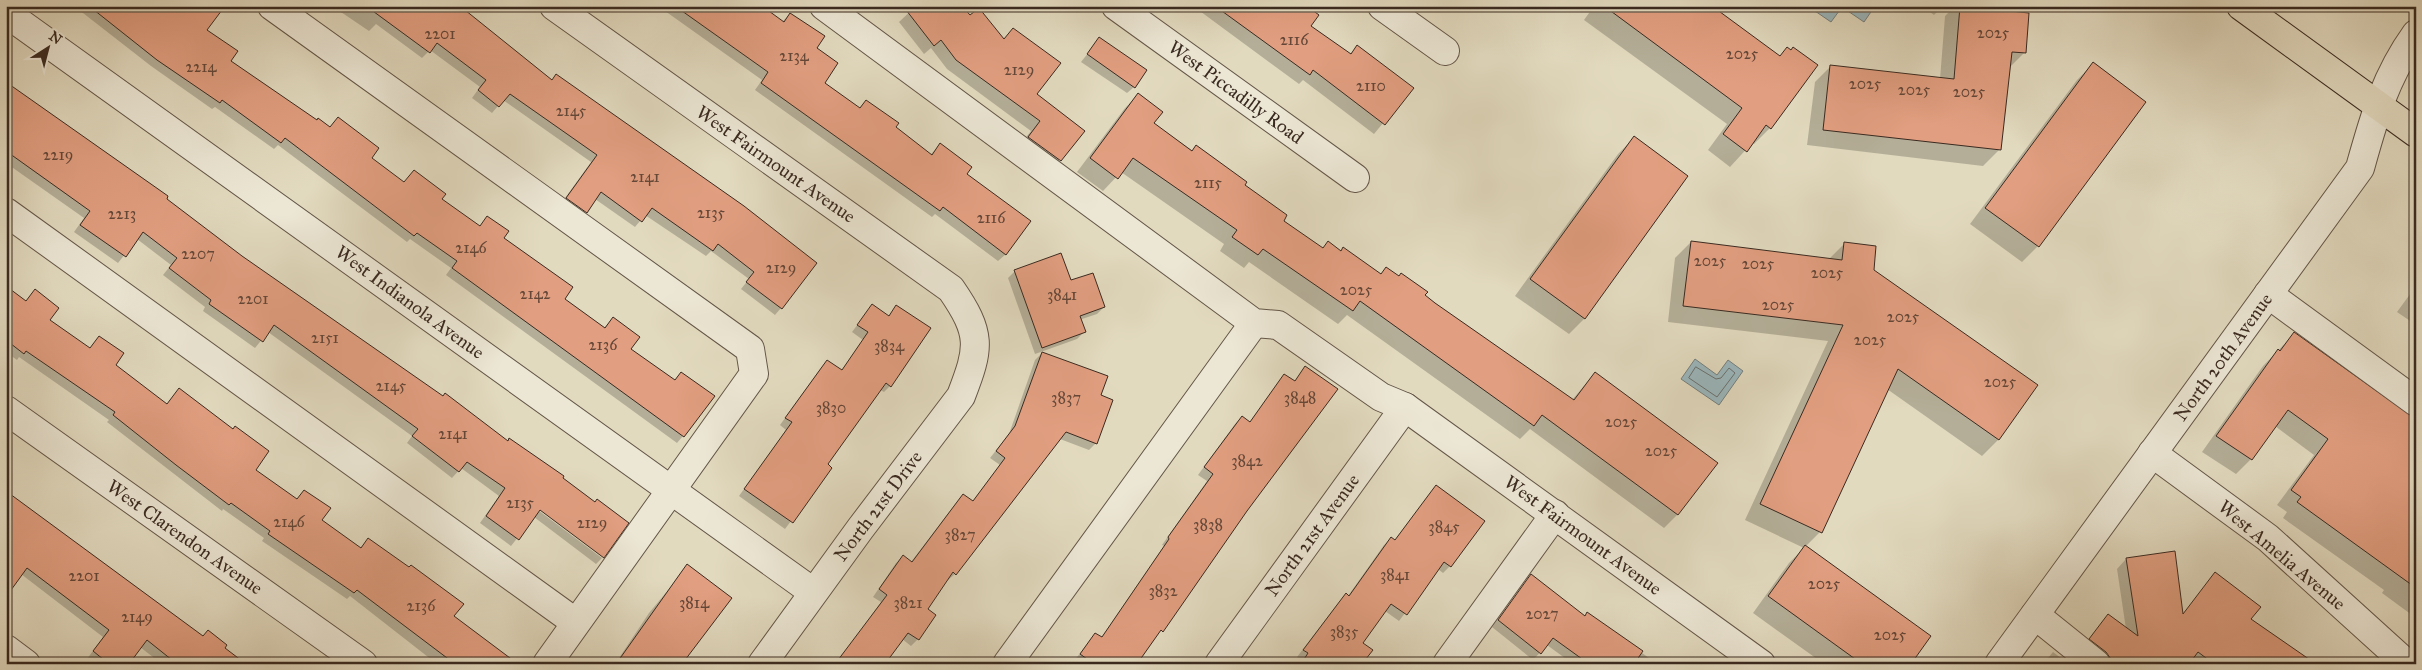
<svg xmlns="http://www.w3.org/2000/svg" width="2422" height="670" font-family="'IM FELL Great Primer',serif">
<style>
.water{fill:#9bb7bd;stroke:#747f7e}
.shadow{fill:#0003}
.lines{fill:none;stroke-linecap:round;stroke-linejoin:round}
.shore{stroke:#6a706e;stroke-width:1}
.building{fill:#e19e80;stroke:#3a2a20}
.minor-casing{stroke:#645648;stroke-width:30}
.major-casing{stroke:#3a2a20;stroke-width:30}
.minor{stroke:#ece7d5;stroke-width:28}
.major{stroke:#e2dabf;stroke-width:28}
.labels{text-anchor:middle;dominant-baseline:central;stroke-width:4;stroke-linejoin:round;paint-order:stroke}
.number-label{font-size:16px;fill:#644738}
.street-label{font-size:19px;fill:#3a2a20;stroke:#ece7d5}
</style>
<rect width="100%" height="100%" fill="#e2dabf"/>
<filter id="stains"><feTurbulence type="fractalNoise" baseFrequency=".004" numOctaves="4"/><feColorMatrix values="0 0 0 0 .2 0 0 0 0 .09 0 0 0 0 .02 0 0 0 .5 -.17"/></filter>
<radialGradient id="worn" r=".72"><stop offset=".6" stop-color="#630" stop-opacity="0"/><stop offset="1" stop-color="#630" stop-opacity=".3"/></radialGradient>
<g class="water">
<polygon points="1818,6 1875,6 1864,22 1842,7 1831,22 1815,11"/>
<polygon points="1695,359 1717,375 1728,360 1743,371 1719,405 1681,379"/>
</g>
<g class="shadow">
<polygon points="74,6 171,6 205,31 230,61 403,183 440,199 479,227 487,218 503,238 564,299 604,328 613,318 630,349 674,381 681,373 683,436 677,443 446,275 451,268 410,239 407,242 278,145 274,149 215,107 212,109 151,66"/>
<polygon points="332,6 458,6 552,80 743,207 781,308 775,315 741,289 749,279 711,251 706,256 645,215 635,227 595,199 579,218 560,205 591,162 503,100 492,113 472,98 480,87 430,50 422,58 376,24 369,31"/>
<polygon points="658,6 759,6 782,22 790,14 815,48 823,83 859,108 866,101 894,128 930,155 940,145 966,174 1006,254 998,261 935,214 932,217 755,90 762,80"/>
<polygon points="916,6 969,17 1003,40 1013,29 1036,94 1084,131 1051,170 1019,146 1031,131 947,69 931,48 924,54 899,22"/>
<polygon points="1193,6 1305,6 1310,26 1350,54 1357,47 1412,88 1374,134 1303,80 1299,84"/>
<polygon points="1594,6 1710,6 1779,57 1787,49 1770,128 1754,144 1752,143 1730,167 1708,150 1727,124 1584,20"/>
<polygon points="1922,6 1943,6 1934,15"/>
<polygon points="1955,6 1989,6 1988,10 2025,52 2009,68 1999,150 1983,166 1807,145 1815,82 1831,66 1940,79 1945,16"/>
<polygon points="1100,38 1134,87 1127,93 1081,62"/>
<polygon points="2093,64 2038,246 2022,262 1970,224 2077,80"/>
<polygon points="6,84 242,257 594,504 627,523 536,505 534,507 602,558 596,564 534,517 511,546 480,523 499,496 461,468 452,478 407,443 412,436 268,332 255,348 203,311 205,307 163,275 171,265 137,239 118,263 74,232 84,218 6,163"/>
<polygon points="1138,95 1153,123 1243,186 1282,221 1322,249 1328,243 1380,275 1386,269 1572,400 1595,373 1716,463 1677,515 1664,528 1530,429 1520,439 1347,315 1338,324 1249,262 1244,268 1220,251 1224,244 1121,172 1103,191 1077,172 1125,108"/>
<polygon points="1634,138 1585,318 1569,334 1515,296 1618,154"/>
<polygon points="1691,242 1829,259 1844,244 1872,270 2036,386 1998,440 1982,456 1887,389 1820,532 1805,547 1910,664 1824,664 1753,613 1789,563 1804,548 1745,520 1828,341 1668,322 1675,258"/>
<polygon points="1015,271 1071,282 1104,307 1097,314 1079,320 1084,332 1077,339 1035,354 1008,278"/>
<polygon points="2416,286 2416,325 2397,312"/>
<polygon points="6,288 25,302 35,291 48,320 89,349 99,338 114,365 166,405 179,390 254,470 296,500 304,491 321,521 360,548 368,540 453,617 516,664 437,664 350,596 347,599 262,541 264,538 223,509 222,511 107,422 109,420 19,357 17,360 6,352"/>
<polygon points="872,305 888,316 897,307 890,386 884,392 880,390 826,464 831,468 785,529 739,496 786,430 780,425 821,368 827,361 841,371 863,340 852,332"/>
<polygon points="2294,334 2416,421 2416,618 2382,593 2384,590 2283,518 2287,512 2277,505 2314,455 2275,426 2251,459 2236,474 2202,452 2263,366"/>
<polygon points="1042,353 1100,396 1096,443 1089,450 1060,439 955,574 948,580 947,579 926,609 918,639 911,646 902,639 836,664 881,602 873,597 896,563 903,557 911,562 957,502 963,495 972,502 1000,465 990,458 1009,434 1035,360"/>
<polygon points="1305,368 1246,510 1137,664 1078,664 1074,661 1095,634 1101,638 1164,546 1162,545 1207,481 1198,475 1235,424 1242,417 1249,423 1284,375 1294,382"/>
<polygon points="1436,486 1450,566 1443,573 1438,569 1399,621 1385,611 1361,643 1361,664 1300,664 1303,661 1297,657 1339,602 1346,595 1348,596 1384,545 1391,539 1394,541"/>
<polygon points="6,493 203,637 244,664 162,664 140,647 128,664 93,664 87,659 103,637 21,574"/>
<polygon points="2126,559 2182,615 2216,573 2250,619 2309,664 2192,664 2189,661 2187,664 2097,664 2081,649 2108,615 2126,629 2117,569"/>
<polygon points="688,566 686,657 691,660 689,664 615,664 649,613"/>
<polygon points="1531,575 1584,617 1588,613 1657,664 1573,664 1547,645 1533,660 1492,627"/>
<polygon points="2053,652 2069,664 2043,664"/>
</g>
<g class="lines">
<polygon class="shore" points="1696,367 1716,379 1721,378 1729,368 1735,373 1717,397 1689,378"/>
</g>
<g class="building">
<polygon points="89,6 225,6 207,30 238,51 231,61 317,120 318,118 330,127 338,117 379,148 372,158 404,182 414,170 446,194 442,199 480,226 487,216 509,231 504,238 573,287 565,299 605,328 613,317 640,337 631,349 675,380 681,372 715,396 684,437 452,268 457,261 417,233 414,236 285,138 281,143 222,100 220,103 157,60"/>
<polygon points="366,6 460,6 552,80 556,74 744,206 817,263 782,309 746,282 754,272 718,244 713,251 652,208 642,222 601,192 587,213 566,198 597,155 510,94 499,107 478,90 486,80 437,43 430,53"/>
<polygon points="675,6 762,6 784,22 790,13 825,36 817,48 838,63 825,83 860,108 866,100 899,123 896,127 932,155 940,143 972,167 967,174 1031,221 1006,255 943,207 940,211 761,83 768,72"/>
<polygon points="903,6 962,6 970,15 979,8 1004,39 1013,28 1061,63 1037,94 1085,131 1061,161 1028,137 1040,121 956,60 941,40 934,46"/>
<polygon points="1215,6 1307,6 1319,15 1311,26 1351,54 1357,45 1414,88 1385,125 1313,70 1310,75"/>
<polygon points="1604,6 1712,6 1780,56 1787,47 1791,50 1793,47 1818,65 1771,129 1766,125 1747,152 1723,134 1742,108"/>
<polygon points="1960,6 1990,6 1990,9 2029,13 2026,53 2012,52 2001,150 1823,130 1830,65 1954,79"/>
<polygon points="1099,37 1147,70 1135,88 1087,54"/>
<polygon points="2093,62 2146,102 2039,247 1985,208"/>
<polygon points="6,82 168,196 167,199 242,256 443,396 445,393 508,441 509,438 564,476 563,478 595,502 597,499 629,523 604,558 540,510 519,540 486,516 505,488 467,462 459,472 412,436 418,429 274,325 263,342 209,304 211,300 169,268 177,258 143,232 126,257 80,225 90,211 6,151"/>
<polygon points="1138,93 1163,112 1154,123 1192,151 1196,145 1247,182 1245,185 1287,215 1284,221 1323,248 1328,241 1341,251 1343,247 1381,274 1386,267 1399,276 1401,273 1428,292 1425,295 1435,303 1574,400 1595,372 1718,463 1678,515 1542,415 1534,426 1360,301 1353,311 1263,249 1258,255 1232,237 1237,230 1133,158 1118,179 1090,158"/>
<polygon points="1634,136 1688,176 1585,319 1530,279"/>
<polygon points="1691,241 1842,260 1844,242 1876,246 1874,270 2038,385 1999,440 1898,369 1822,533 1760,504 1843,325 1683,306"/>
<polygon points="1061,253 1071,280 1093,273 1105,307 1080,316 1086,332 1042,348 1014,270"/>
<polygon points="6,286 26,301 35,289 59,308 50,320 90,348 99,336 124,353 116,365 167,404 179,388 233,429 235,426 269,451 256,470 297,499 304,490 331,508 322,520 361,548 368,538 409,567 411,565 464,604 454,616 518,664 455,664 357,590 354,593 268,534 270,531 231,503 229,505 176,465 113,415 115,412 26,351 24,354 6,340"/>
<polygon points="872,304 889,316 896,305 931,328 891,387 886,383 828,464 832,468 793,523 744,489 792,422 785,418 827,360 842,370 868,332 857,325"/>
<polygon points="2294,332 2416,419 2416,588 2297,502 2301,497 2291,490 2328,439 2288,410 2252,460 2216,436 2278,349 2280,351"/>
<polygon points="1042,352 1108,376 1101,395 1113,400 1097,444 1066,432 956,575 953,572 928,609 936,615 919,640 908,633 885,664 835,664 887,595 879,589 903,555 912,562 963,494 973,501 1005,458 996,451 1015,426"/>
<polygon points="1305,366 1338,389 1247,511 1163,632 1161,630 1137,664 1094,664 1080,654 1095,633 1102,637 1169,539 1168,537 1213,474 1204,467 1242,416 1250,422 1284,374 1295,381"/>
<polygon points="1436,485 1485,521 1451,567 1444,562 1407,615 1391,604 1363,643 1373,650 1362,664 1301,664 1308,653 1303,650 1346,593 1349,596 1391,537 1395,540"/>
<polygon points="6,491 203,636 208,630 227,645 225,648 246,664 177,664 147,640 129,664 109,664 93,651 109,630 27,568 6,597"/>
<polygon points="1805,545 1931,636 1911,664 1862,664 1768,596"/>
<polygon points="2175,551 2183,614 2215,572 2261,607 2251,619 2316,664 2214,664 2198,652 2189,664 2116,664 2111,659 2106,652 2089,639 2108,614 2138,636 2126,558"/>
<polygon points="687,564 732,598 682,664 616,664"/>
<polygon points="1531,574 1585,616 1587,612 1643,651 1634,664 1589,664 1553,638 1541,654 1498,620"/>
</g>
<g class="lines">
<g class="minor-casing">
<g id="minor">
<polyline points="272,6 750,349 754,374 547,664"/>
<path d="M554 6 951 289C982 334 980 347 961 396L860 529 762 664"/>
<polyline points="824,6 1254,323 1278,325 1381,397 1405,407 1761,664"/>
<polyline points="1116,6 1355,178"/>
<polyline points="1382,6 1445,51"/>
<polyline points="6,13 813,592"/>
<polyline points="6,212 575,622"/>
<polyline points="2268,294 2416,402"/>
<polyline points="6,410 363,664"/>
<polyline points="2152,453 2268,538 2407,664"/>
<polyline points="2035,615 2096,664"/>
<polyline points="6,649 26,664"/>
<polyline points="1007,664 1254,323"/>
<polyline points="1219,664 1405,407"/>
<polyline points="1447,664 1555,514"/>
<path d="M1999 664 2360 168C2374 118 2385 77 2416 34"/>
</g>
</g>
<g class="major-casing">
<polyline id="major" points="2241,6 2416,133"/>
</g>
<use href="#minor" class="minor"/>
<use href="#major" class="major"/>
</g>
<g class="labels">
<g class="number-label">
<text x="1993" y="32">2025</text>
<text x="440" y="33">2201</text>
<text x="1294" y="39">2116</text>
<text x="1742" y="53">2025</text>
<text x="794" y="55">2134</text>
<text x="201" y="66">2214</text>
<text x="1019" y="69">2129</text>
<text x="1865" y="83">2025</text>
<text x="1371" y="85">2110</text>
<text x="1914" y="89">2025</text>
<text x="1969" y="91">2025</text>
<text x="571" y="110">2145</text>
<text x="58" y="154">2219</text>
<text x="645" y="176">2141</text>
<text x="1208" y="182">2115</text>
<text x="711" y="212">2135</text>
<text x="122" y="213">2213</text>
<text x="991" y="217">2116</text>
<text x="471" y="247">2146</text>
<text x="198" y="253">2207</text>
<text x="1710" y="260">2025</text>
<text x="1758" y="263">2025</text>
<text x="781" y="267">2129</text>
<text x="1827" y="272">2025</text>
<text x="1356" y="289">2025</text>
<text x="535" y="293">2142</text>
<text x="1062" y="294">3841</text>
<text x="253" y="298">2201</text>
<text x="1778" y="304">2025</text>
<text x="1903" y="316">2025</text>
<text x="325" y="337">2151</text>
<text x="1870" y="339">2025</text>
<text x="603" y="344">2136</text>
<text x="889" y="345">3834</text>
<text x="2000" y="381">2025</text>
<text x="391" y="385">2145</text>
<text x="1066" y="397">3837</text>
<text x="1300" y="397">3848</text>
<text x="831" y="407">3830</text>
<text x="1621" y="421">2025</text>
<text x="453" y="433">2141</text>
<text x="1661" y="450">2025</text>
<text x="1247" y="460">3842</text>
<text x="520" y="502">2135</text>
<text x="289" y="521">2146</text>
<text x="592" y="522">2129</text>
<text x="1208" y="524">3838</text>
<text x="1444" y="526">3845</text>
<text x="960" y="534">3827</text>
<text x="1395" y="574">3841</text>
<text x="84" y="575">2201</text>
<text x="1824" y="583">2025</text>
<text x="1163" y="590">3832</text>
<text x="694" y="602">3814</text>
<text x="908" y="602">3821</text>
<text x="421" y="605">2136</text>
<text x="1542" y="613">2027</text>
<text x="137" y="616">2149</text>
<text x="1344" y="631">3835</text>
<text x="1890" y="634">2025</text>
</g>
<g class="street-label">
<text transform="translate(1236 92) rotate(36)">West Piccadilly Road</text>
<text transform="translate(776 164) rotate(35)">West Fairmount Avenue</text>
<text transform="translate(410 302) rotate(36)">West Indianola Avenue</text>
<text transform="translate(2223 357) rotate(-54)">North 20th Avenue</text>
<text transform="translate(878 506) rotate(-53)">North 21st Drive</text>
<text transform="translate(1312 535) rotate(-54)">North 21st Avenue</text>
<text transform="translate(1583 535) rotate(36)">West Fairmount Avenue</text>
<text transform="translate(185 537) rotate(35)">West Clarendon Avenue</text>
<text transform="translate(2282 555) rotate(40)">West Amelia Avenue</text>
</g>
</g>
<rect width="2422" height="670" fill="none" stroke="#e2dabf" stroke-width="25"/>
<rect x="8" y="8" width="2407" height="655" fill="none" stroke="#3a2a20" stroke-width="2.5"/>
<rect x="12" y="12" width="2397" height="645" fill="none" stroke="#3a2a20"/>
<g transform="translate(48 48) rotate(36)" stroke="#ece7d5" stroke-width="4" paint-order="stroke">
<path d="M0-4L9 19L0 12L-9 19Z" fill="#3a2a20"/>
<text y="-8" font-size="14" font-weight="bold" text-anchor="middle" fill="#3a2a20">N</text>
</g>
<rect width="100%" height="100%" filter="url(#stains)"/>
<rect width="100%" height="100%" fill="url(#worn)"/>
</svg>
